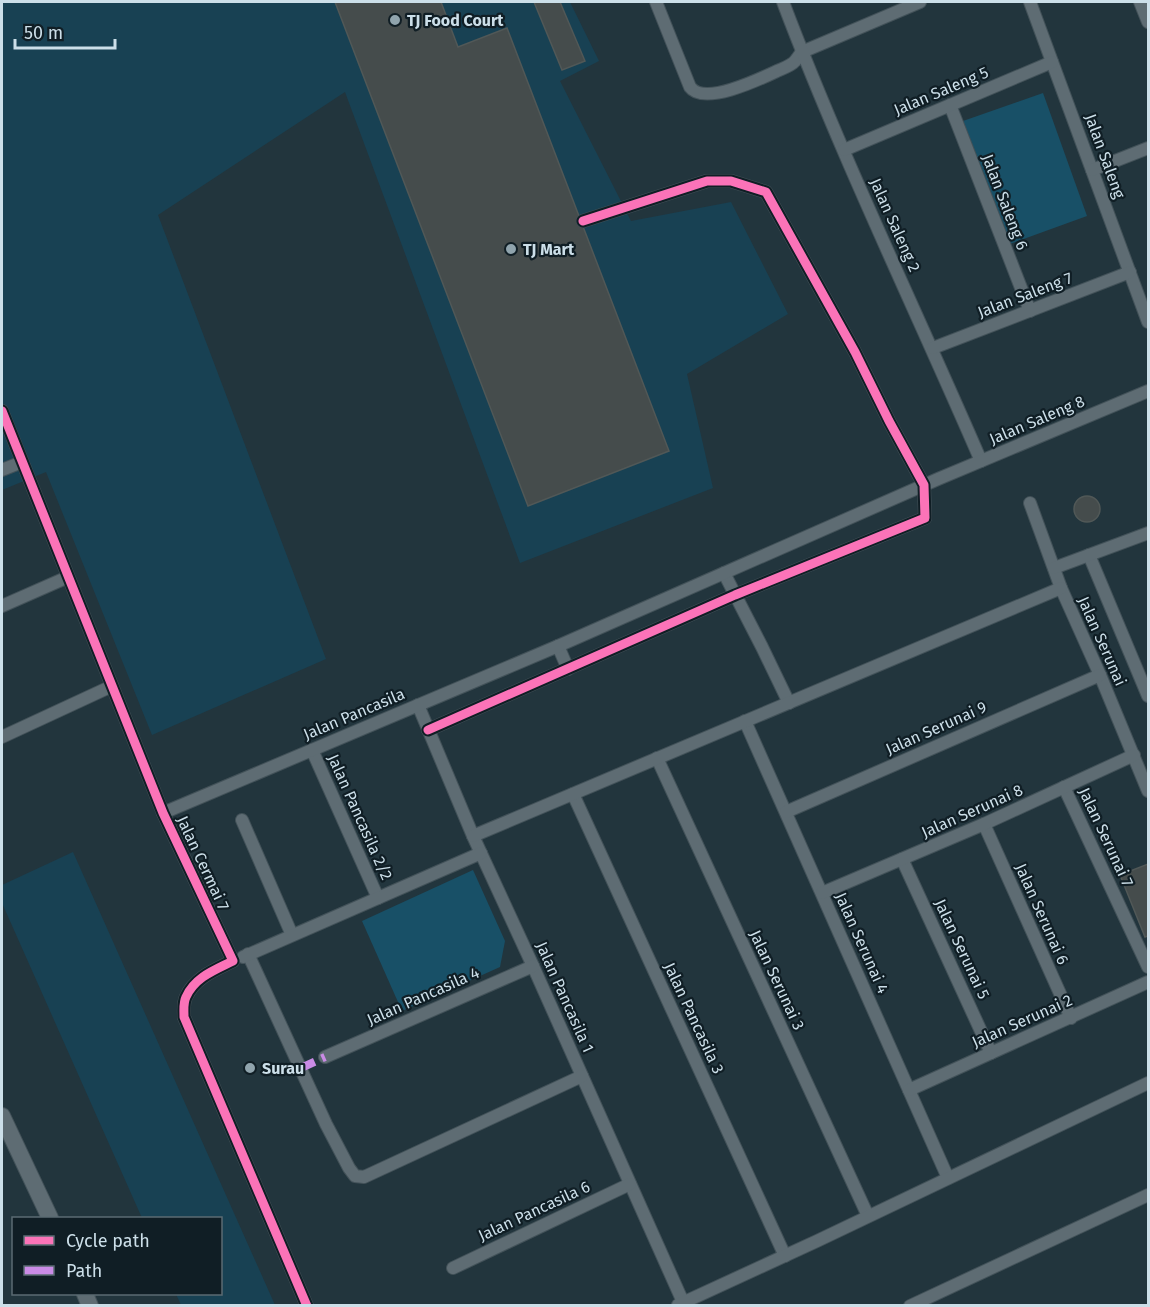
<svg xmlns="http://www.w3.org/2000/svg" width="1150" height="1307" font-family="'Fira Sans',sans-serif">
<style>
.built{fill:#184153}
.green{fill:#185067}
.building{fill:#454c4c;stroke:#515857;stroke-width:1.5}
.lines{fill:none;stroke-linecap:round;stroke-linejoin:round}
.street-casing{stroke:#435259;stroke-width:14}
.secondary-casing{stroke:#435259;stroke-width:18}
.street{stroke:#5e6c73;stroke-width:12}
.secondary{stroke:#5e6c73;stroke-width:16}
.quiet{stroke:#ca8be6;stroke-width:8;stroke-dasharray:15 8;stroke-linecap:butt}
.cycleway-casing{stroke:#101e25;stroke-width:13}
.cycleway{stroke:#fb73b8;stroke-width:9}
.poi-dot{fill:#90a4ad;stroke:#101e25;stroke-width:2}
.labels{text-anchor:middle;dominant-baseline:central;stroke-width:4.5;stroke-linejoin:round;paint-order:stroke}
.poi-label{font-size:16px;font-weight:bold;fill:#ccdfe9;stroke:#101e25;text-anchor:start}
.street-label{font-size:16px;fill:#ccdfe9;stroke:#101e25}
</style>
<rect width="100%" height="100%" fill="#22353d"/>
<g class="built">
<polygon points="2,2 570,2 599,61 560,81 631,221 731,202 788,314 687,374 713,488 520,563 345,92 158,215 326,659 152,735 46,472 2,490"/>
<polygon points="73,852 275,1305 181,1305 176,1294 220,1294 220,1218 142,1218 2,903 2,885"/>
</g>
<g class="green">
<polygon points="1043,93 1087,216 1007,245 963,121"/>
<polygon points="473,870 505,941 500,967 402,1011 362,921"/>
</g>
<g class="building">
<polygon points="335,2 441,2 458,47 507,28 669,451 528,506"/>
<polygon points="534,2 560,2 585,61 562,70"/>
<circle cx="1087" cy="509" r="13"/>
<polygon points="1148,864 1148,936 1145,937 1120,875"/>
</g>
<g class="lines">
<g class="street-casing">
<g id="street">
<path d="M656 2 690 87C704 106 760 79 777 71 782 69 789 66 793 63 797 60 799 55 802 52L920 2"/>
<path d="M783 2C842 158 915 308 981 461"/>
<polyline points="1030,2 1148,322"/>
<polyline points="1140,2 1148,22"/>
<polyline points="950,105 1030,311"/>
<polyline points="844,150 1052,62"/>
<polyline points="1092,170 1148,148"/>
<polyline points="933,348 1130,272"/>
<path d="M2 411 163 813 233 961C215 970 195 977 186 997 183 1003 184 1010 184 1017L307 1306"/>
<polyline points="2,470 22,462"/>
<polyline points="1030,503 1061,588 1100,675 1148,791"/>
<polyline points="1089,555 1148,696"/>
<polyline points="1054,568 1148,533"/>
<polyline points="724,573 762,647 789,703"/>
<polyline points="2,606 68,577"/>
<polyline points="558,646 568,669"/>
<polyline points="418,705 473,836 533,966 683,1302"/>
<polyline points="745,721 948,1178"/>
<polyline points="428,730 735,595 925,518 924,485 889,421 855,352 766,192 731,181 707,181 583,221"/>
<polyline points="2,737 112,686"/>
<polyline points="312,750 378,898"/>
<polyline points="657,758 868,1216"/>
<polyline points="1064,787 1148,967"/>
<polyline points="573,794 785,1256"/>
<polyline points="786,812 1100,675"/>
<polyline points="163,813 558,646 938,479 1148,391"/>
<polyline points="242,820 292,935"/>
<polyline points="984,824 1071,1018"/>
<polyline points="473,836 1061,588"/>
<polyline points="902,859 991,1053"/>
<polyline points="822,893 984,824 1134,755"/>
<polyline points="248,954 326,1124 349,1168 355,1176 364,1177 582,1076"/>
<polyline points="243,957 481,853"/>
<polyline points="325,1057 533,966"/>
<polyline points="909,1090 1148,982"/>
<polyline points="453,1268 630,1184"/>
<polyline points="678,1305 817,1241 1148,1083"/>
<polyline points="910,1306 1148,1195"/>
</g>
</g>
<g class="secondary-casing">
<g id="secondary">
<polyline points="2,1116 50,1218"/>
<polyline points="85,1294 90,1306"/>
</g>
</g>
<use href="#street" class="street"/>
<use href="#secondary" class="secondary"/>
<polyline class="quiet" points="301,1068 325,1057"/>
<g class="cycleway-casing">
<g id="cycleway">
<path d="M2 411 163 813 233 961C215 970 195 977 186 997 183 1003 184 1010 184 1017L307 1306"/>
<polyline points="428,730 735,595 925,518 924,485 889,421 855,352 766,192 731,181 707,181 583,221"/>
</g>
</g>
<use href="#cycleway" class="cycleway"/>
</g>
<g class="poi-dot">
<circle cx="395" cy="20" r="6"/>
<circle cx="511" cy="249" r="6"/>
<circle cx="250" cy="1068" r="6"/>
</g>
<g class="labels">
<g class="poi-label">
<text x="407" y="20">TJ Food Court</text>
<text x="523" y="249">TJ Mart</text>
<text x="262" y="1068">Surau</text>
</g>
<g class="street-label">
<text transform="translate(941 91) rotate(-23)">Jalan Saleng 5</text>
<text transform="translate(1105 156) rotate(70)">Jalan Saleng</text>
<text transform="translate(1005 202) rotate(69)">Jalan Saleng 6</text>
<text transform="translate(895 225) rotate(66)">Jalan Saleng 2</text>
<text transform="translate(1025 295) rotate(-21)">Jalan Saleng 7</text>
<text transform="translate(1037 420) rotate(-23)">Jalan Saleng 8</text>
<text transform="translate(1102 641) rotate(66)">Jalan Serunai</text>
<text transform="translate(354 714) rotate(-23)">Jalan Pancasila</text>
<text transform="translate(936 728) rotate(-24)">Jalan Serunai 9</text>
<text transform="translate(972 811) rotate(-24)">Jalan Serunai 8</text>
<text transform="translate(360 817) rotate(66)">Jalan Pancasila 2/2</text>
<text transform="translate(1106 837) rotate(65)">Jalan Serunai 7</text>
<text transform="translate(203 863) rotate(65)">Jalan Cermai 7</text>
<text transform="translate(1042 914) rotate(66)">Jalan Serunai 6</text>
<text transform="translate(862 943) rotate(66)">Jalan Serunai 4</text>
<text transform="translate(962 949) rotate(65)">Jalan Serunai 5</text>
<text transform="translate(777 980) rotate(65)">Jalan Serunai 3</text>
<text transform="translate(423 996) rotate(-24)">Jalan Pancasila 4</text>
<text transform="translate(565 997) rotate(66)">Jalan Pancasila 1</text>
<text transform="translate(694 1018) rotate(65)">Jalan Pancasila 3</text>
<text transform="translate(1022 1021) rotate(-24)">Jalan Serunai 2</text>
<text transform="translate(534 1211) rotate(-25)">Jalan Pancasila 6</text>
</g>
</g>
<rect width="1150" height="1307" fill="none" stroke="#ccdfe9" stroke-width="6"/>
<rect x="12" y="1217" width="210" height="78" fill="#101e25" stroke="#5b6b73" stroke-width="1.5"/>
<rect x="24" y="1236" width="30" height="9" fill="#fb73b8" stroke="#5b6b73" stroke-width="1.5"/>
<text x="66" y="1247" font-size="18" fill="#ccdfe9">Cycle path</text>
<rect x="24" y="1266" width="30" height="9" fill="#ca8be6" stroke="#5b6b73" stroke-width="1.5"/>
<text x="66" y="1277" font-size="18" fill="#ccdfe9">Path</text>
<path d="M15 39v9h100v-9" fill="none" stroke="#ccdfe9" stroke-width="3"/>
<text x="24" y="39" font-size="18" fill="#ccdfe9" stroke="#101e25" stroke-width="4.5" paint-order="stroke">50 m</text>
</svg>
